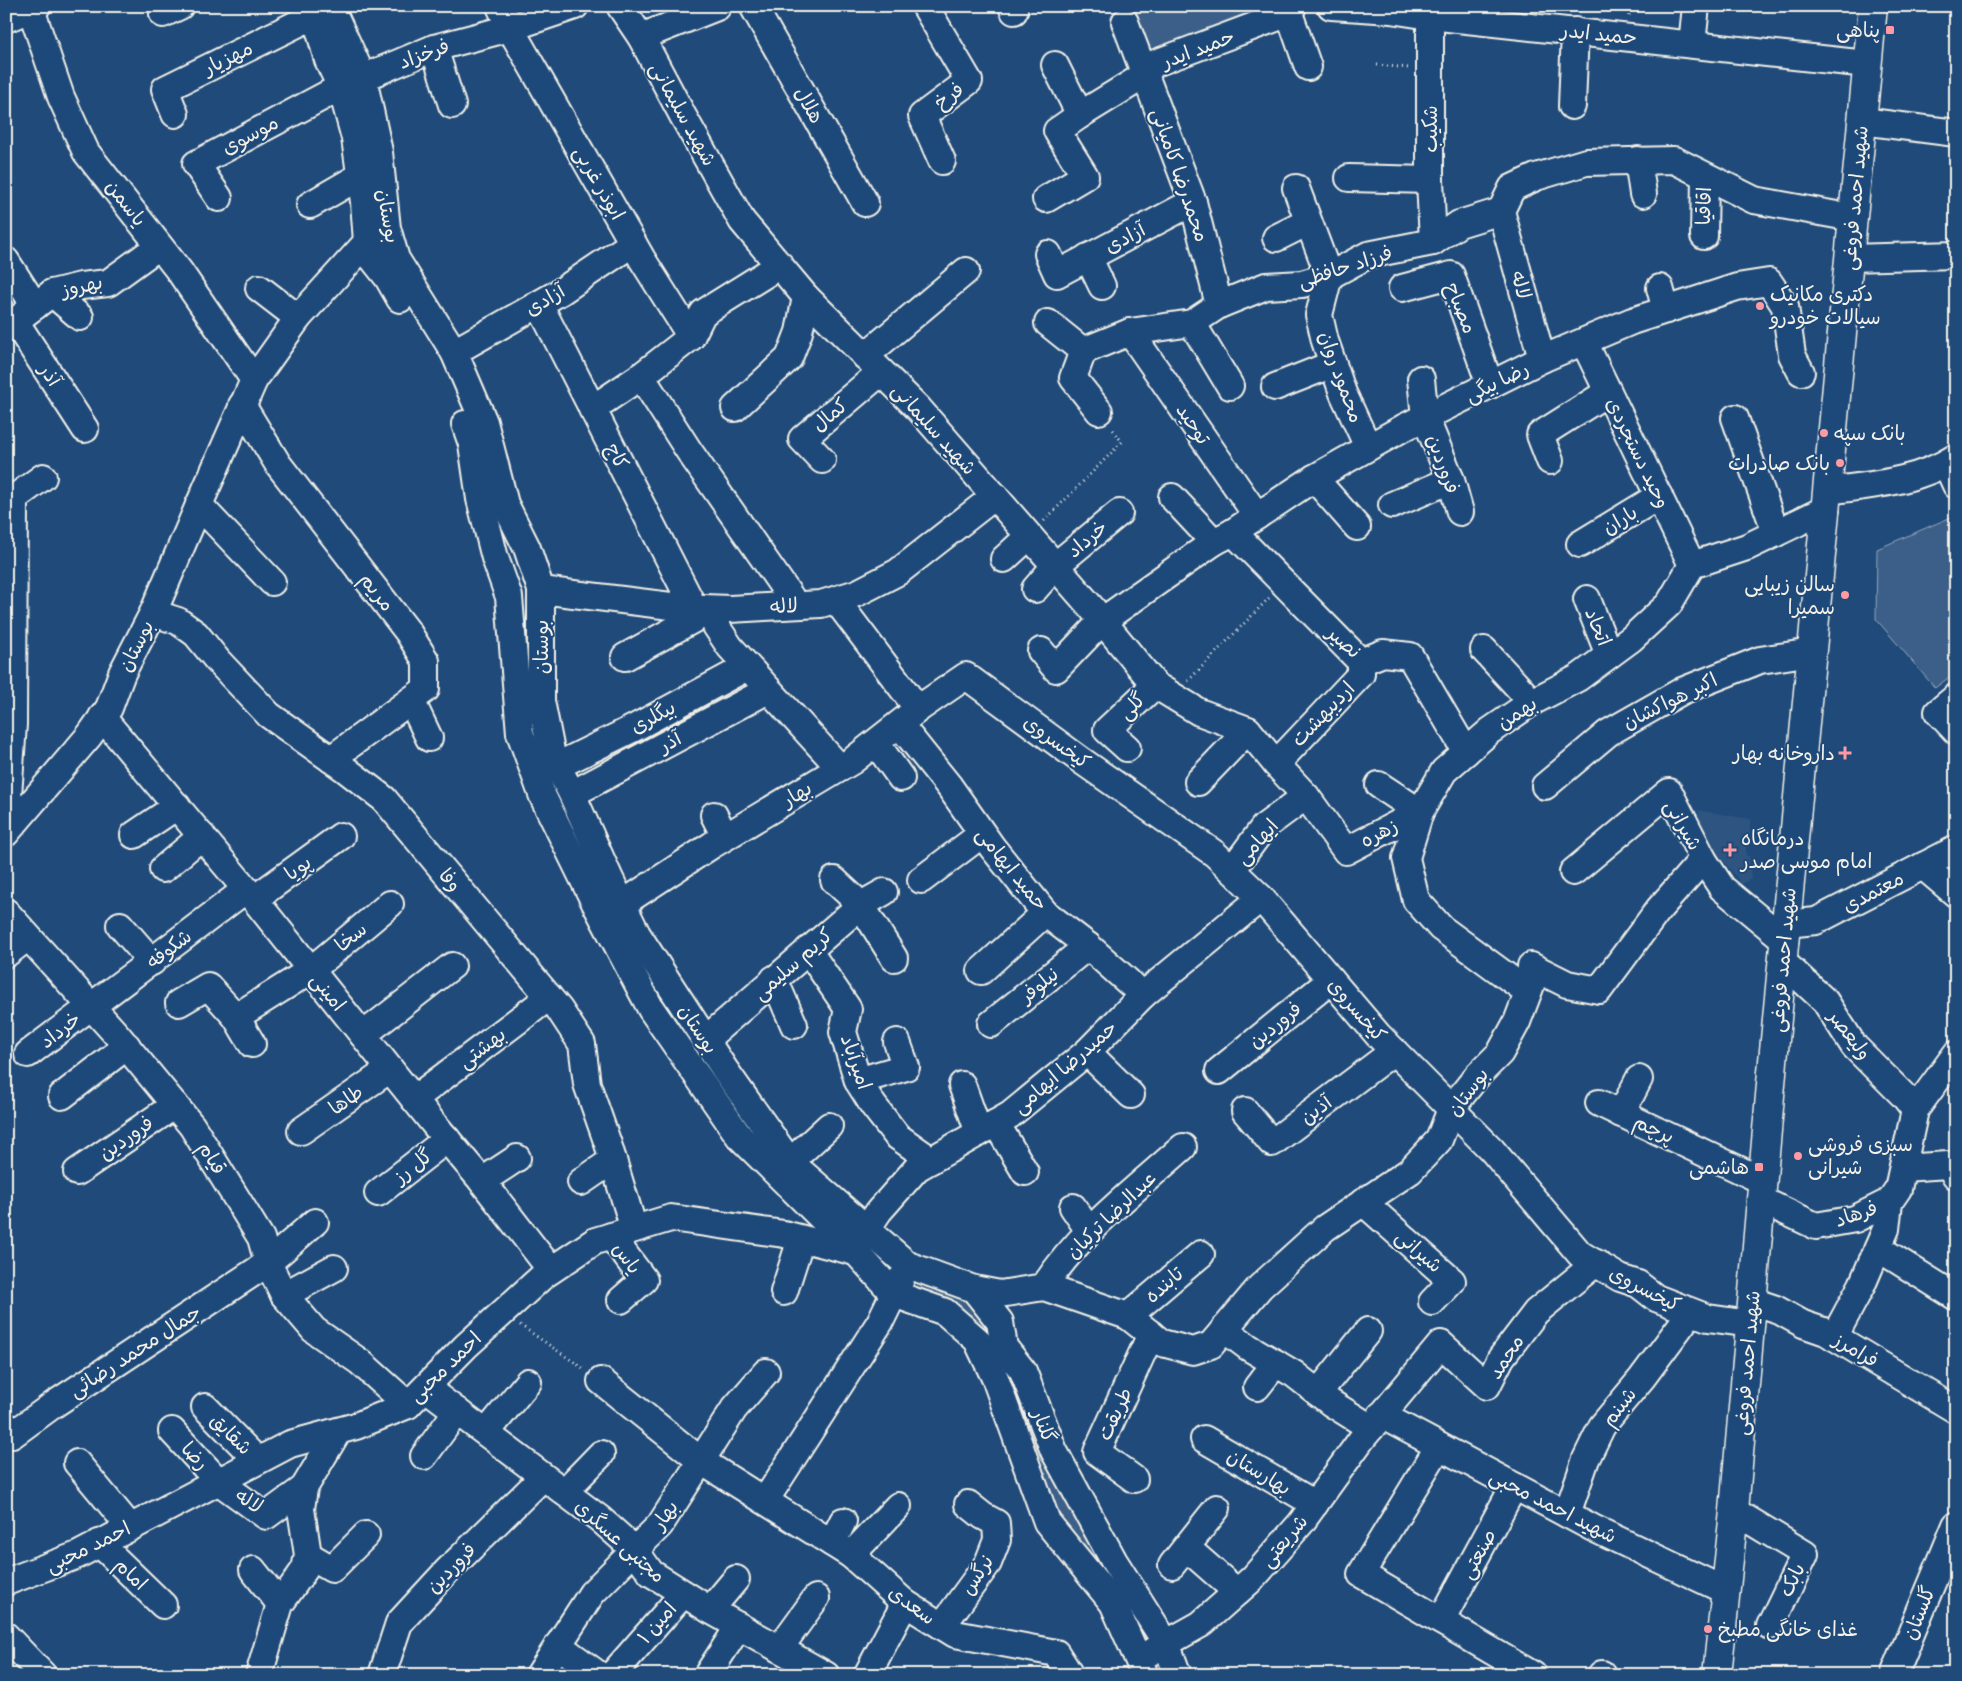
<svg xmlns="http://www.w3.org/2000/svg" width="1962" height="1681" font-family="Caveat,'Playpen Sans Arabic',sans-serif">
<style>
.built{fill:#2d5581}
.green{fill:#3a5f88;stroke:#97a8b8}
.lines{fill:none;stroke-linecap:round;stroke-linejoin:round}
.minor-casing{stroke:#f4f1e8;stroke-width:30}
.major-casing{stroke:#f4f1e8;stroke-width:31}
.path{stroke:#f4f1e8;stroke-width:3;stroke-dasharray:1 4;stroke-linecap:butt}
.minor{stroke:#1f4a7a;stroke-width:26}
.major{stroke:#1f4a7a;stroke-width:28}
.poi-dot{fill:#ff9aa2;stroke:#1f4a7a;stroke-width:2}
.labels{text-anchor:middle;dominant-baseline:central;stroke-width:4;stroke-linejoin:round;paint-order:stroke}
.poi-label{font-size:20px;fill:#f4f1e8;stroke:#1f4a7a;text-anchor:end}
.street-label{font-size:20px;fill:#f4f1e8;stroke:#1f4a7a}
</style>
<rect width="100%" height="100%" fill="#1f4a7a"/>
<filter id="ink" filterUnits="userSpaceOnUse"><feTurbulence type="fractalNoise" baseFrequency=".02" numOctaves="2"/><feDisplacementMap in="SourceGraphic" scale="10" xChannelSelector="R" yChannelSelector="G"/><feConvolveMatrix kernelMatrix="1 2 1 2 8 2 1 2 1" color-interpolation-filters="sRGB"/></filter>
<g filter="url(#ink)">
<polygon class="built" points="1698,810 1750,819 1750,845 1746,845 1746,856 1749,855 1751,879 1742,884 1700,832"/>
<g class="green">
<polygon points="1128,6 1278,6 1144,62"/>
<polygon points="1956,515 1956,672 1935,688 1876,619 1877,549"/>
<polygon points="909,1278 920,1284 960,1298 988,1317 1062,1491 1082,1531 1127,1594 1156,1641 1140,1648 1053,1519 982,1337 903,1294"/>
</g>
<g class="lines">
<g class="minor-casing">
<g id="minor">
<polyline points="309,6 315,15 328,60 341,87 355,138 364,202 367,242 372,258 388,278 400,299"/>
<polyline points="330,6 363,78 379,152 387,228 396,259 454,352 484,422 505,504 527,548 541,590 541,701 552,756 572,794 610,879 637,934 725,1070 790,1162 908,1265 974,1289 1000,1322 1004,1347 1023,1371 1054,1451 1114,1561 1166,1643 1178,1675"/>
<polyline points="500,6 510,28 642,259 691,337"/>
<polyline points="620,6 641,37 683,116 742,221 806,297 919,409 1091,607 1155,685 1199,712 1248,730 1276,764 1306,796 1346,851 1420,812 1379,785"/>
<polyline points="753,6 865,203"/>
<polyline points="925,6 969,81 922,116 942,161"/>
<polyline points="1012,6 1014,11"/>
<polyline points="1331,6 1391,10 1430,16 1867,64"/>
<polyline points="31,9 61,97 86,152 180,272 254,380"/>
<polyline points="1289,13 1308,67"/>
<polyline points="163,14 180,6"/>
<polyline points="1430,16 1430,180 1433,242"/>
<polyline points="6,19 37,6"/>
<polyline points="1125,22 1193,202 1219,305"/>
<polyline points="641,37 717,7"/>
<polyline points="1692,44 1696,6"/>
<polyline points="434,48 452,105"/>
<polyline points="1055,65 1080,115"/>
<polyline points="1572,106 1575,31"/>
<polyline points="175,114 165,89 315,15"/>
<polyline points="1862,121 1956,133"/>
<polyline points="1638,160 1643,194"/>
<polyline points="1349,178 1430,180"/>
<polyline points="1296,188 1329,276 1319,315 1325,341 1343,393 1368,447"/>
<polyline points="219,198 196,164 341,87 434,48 510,28 575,6"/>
<polyline points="1046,199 1085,176 1057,131 1080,115 1145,75 1153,64 1289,13 1293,6"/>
<polyline points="310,205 360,176"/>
<polyline points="1501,211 1542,359"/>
<polyline points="1704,236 1705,176"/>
<polyline points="1276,238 1308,222"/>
<polyline points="1048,254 1057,274 1193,202"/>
<polyline points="1088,257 1102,286"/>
<polyline points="1849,258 1956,255"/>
<polyline points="6,261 35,306"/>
<polyline points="259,288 298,318"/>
<polyline points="1402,288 1451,275 1490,385"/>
<polyline points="1660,288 1666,310"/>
<polyline points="52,293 80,317"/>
<polyline points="539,304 694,608"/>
<polyline points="15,321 85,429"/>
<polyline points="1048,323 1083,351"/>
<polyline points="1192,323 1230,386"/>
<polyline points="6,328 52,293 81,286 108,283 159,246"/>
<polyline points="1130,332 1257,516"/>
<polyline points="1584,342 1692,565"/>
<polyline points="454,352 560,292 633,243"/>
<polyline points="865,356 966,271"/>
<polyline points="641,376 689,451 796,605"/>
<polyline points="1421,379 1425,417 1451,480 1460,512"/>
<polyline points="1275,387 1333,364"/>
<polyline points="242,405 278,464 408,632 426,661 426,689 331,759"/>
<polyline points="735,408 789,358 799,332 806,297"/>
<polyline points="592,409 641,376 691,337 703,313 780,265"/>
<polyline points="1099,411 1073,378 1083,351 1130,332 1192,323 1219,305 1266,286 1302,284 1329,276 1368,255 1433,242 1459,224 1501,211 1512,188 1536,177 1586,162 1674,160 1754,200 1853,218"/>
<polyline points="1735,418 1776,533"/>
<polyline points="465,424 472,444 480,499 495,558 509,597 520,733 543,797 595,903 651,1009 739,1136 856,1252 894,1294 945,1312 977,1340 995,1378 1047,1522 1113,1603 1145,1675"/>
<polyline points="822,460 802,439 881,372"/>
<polyline points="1550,461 1540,435 1608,392"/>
<polyline points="1946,463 1956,485"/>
<polyline points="1314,478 1357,527"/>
<path d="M1828 491C1871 485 1918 482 1956 457"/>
<polyline points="1172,497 1214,542"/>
<polyline points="6,504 43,477"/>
<polyline points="199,505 272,582"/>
<polyline points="1392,505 1451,480"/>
<polyline points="1233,532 1361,662 1383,653 1410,656 1466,752"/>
<polyline points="1580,544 1659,496"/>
<polyline points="1004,559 1029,536"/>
<polyline points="1035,589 1055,566 1119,513"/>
<polyline points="541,590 679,607 730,609 821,604 857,593 898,572 995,496"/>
<polyline points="1587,599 1609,655"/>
<polyline points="836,600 918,709"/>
<polyline points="153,613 178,621 196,634 218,661 269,715 345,769 384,799 559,1009 582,1044 587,1084 608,1144 634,1229"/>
<polyline points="1484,650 1532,702"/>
<polyline points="1041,651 1056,669 1102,621 1214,542 1233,532 1314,478 1403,428 1542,359 1632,321 1737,287 1769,282 1785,306 1792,355 1801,372"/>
<polyline points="625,657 712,609 716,626 730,647 840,768"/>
<polyline points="1956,697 1938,712 1956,731"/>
<polyline points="411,700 429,738"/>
<polyline points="102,717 254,899 434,1124 482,1181 551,1270"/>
<polyline points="900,725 949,786 992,847 1045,913 1088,946 1143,995"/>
<polyline points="876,743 901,778"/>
<polyline points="1127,748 1107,730 1155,685"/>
<polyline points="1276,764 1361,674 1361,662"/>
<polyline points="557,766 634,728 747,667"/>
<polyline points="1198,782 1248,730"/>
<polyline points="1545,786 1608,733 1682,691 1760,660 1812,652"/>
<polyline points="572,794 768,690"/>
<polyline points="714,815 725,837"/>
<polyline points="6,825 13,724 14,500"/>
<polyline points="6,833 89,736 109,708 122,673 153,613 199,505 254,380 298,318 367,242"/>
<polyline points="134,835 177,806"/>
<polyline points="1923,866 1956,894"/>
<polyline points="163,869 202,836"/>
<polyline points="1232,870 1264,827 1306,796"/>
<polyline points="1573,872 1669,792 1703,859 1722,888 1785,940"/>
<polyline points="834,880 861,905 894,958"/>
<polyline points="921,880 982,834"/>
<polyline points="254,899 341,836"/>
<polyline points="622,904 712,845 852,761 918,709 966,676 1082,761 1215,854 1261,898 1378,1035 1492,1150 1580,1254 1620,1278 1638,1284 1656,1298 1708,1318 1750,1324"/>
<polyline points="6,912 118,1036 192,1126 261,1238 268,1263 284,1295 314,1330 360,1362 408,1405"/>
<polyline points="1786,924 1816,921 1956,849"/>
<polyline points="120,925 152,962"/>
<polyline points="808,950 848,1009 843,1032 858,1081 873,1105 897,1136 931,1160"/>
<polyline points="6,954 28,937"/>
<polyline points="1783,962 1825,1001 1854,1046 1905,1097 1915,1110"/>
<polyline points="981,971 1045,913"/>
<polyline points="774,979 794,1025"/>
<polyline points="1528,992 1441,928 1416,900 1406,858 1420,812 1444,771 1490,731 1532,702 1578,678 1631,639 1669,604 1692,565 1747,547 1826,509"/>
<polyline points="179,1003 208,986 236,1017 252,1044"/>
<polyline points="236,1017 311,970 390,904"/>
<polyline points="991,1024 1088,946"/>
<polyline points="363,1035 452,966"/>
<polyline points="705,1040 861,905 884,892"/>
<polyline points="1087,1052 1131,1095"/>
<path d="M28 1054C100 999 174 945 245 890"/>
<polyline points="1219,1071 1331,980"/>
<polyline points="858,1081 906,1067 897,1042"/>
<polyline points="962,1085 979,1133"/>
<polyline points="62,1096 127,1046"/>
<polyline points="414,1099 549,997"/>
<polyline points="1599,1103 1763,1181"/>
<polyline points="1245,1111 1272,1143 1394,1051"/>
<polyline points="1621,1114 1639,1079"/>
<polyline points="996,1123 1025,1172"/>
<polyline points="301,1131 390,1069"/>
<polyline points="790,1162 829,1126"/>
<polyline points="1903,1168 1948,1165 1956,1176"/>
<polyline points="77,1172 175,1105"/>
<polyline points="482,1181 517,1158"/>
<polyline points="581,1182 613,1160"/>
<polyline points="378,1193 447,1139"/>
<polyline points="1761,1200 1816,1226 1855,1219 1889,1202 1898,1189 1915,1110 1956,1054"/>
<polyline points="1363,1202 1452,1281 1432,1302"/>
<polyline points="1073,1207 1089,1231"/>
<polyline points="611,1236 644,1280 621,1300"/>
<polyline points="860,1244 867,1229 879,1211 917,1168 1010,1115 1087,1052 1143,995 1261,898"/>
<polyline points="1878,1248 1956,1297"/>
<path d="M1044 1287C1079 1232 1135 1190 1183 1147"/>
<polyline points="974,1289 1000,1294 1044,1287 1128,1316 1162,1343 1193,1351 1211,1345 1260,1287 1325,1228 1410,1171 1439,1140 1451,1109 1477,1076 1500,1053 1517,1022 1531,985 1531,966 1567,984 1599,990 1659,909 1703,859"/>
<polyline points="784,1292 801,1239"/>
<polyline points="284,1295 334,1268"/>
<polyline points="1752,1301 1776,1309 1803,1324 1826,1332 1956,1410"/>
<polyline points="1128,1316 1201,1254"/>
<polyline points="1224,1329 1248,1347 1294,1374 1331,1403 1371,1428"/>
<polyline points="1834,1337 1862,1285 1886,1229 1889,1202"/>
<polyline points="601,1381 701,1461 851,1555 905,1603 955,1634 1056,1653 1070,1675"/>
<polyline points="1257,1387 1276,1363"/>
<polyline points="426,1388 600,1519 635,1550 651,1573 710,1610 826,1675"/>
<polyline points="1318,1393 1368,1331"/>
<polyline points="205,1407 257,1460"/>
<polyline points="1381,1415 1593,1528 1726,1591"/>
<polyline points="6,1426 12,1435 53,1405 268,1263 315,1222"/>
<polyline points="172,1431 218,1481 266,1516 304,1488"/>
<polyline points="486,1433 528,1382"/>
<polyline points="1204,1439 1315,1504"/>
<polyline points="1439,1446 1361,1574 1533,1675"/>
<polyline points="424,1456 457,1411"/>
<polyline points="77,1463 130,1527"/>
<polyline points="1134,1479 1097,1452 1151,1334"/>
<polyline points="564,1492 601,1454"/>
<polyline points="765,1501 880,1322 901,1279"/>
<polyline points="1734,1511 1805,1554 1770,1626"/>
<polyline points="1567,1514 1586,1459 1602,1426 1642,1378 1691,1312"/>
<polyline points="99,1543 163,1605"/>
<polyline points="832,1543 843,1521"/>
<polyline points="1187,1548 1237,1592"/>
<polyline points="308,1555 332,1569 366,1535"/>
<polyline points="851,1555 898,1506"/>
<polyline points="1172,1565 1217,1508"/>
<polyline points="253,1570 280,1604"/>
<polyline points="6,1582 78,1555 290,1444 356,1426 408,1405 466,1346 544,1275 595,1241 671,1218 784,1234 855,1252"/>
<polyline points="710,1610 736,1579"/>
<polyline points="1441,1621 1514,1486"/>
<polyline points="942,1626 988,1563 997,1540 996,1523 983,1516 968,1504"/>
<polyline points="6,1636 43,1675"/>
<polyline points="558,1645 599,1675"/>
<polyline points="779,1649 816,1598"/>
<polyline points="1151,1652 1201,1624 1253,1578 1301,1523 1361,1440 1441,1344 1487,1386 1501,1358 1536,1312 1596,1263"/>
<polyline points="259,1675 280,1604 305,1569 308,1555 301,1509 304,1488 338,1431"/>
<polyline points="382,1675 399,1623 447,1571 543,1477"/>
<polyline points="539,1675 592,1593 660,1525 734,1409 766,1372"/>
<polyline points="612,1675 683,1594"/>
<polyline points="707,1675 739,1626"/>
<polyline points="867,1675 905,1603"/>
<polyline points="1601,1675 1602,1674"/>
<polyline points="1894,1675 1956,1525"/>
</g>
</g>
<g class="major-casing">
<polyline id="major" points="1717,1675 1734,1511 1773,1061 1873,6"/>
</g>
<g class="path">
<polyline points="1629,16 1629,6"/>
<polyline points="1377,65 1409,68"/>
<polyline points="1044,521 1122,442 1111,427"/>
<polyline points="1188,681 1269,598"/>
<polyline points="520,1325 584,1369"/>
<polyline points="1002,1675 1007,1666"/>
</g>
<use href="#minor" class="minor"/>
<use href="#major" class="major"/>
</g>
</g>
<g class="poi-dot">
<rect x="1885" y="25" width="10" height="10" rx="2.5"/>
<circle cx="1760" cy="306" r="5"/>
<circle cx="1824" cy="433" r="5"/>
<circle cx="1840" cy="463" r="5"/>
<circle cx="1845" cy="595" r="5"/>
<path d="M1842.5 745.5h5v5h5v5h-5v5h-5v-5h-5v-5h5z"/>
<path d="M1727.5 842.5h5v5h5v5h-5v5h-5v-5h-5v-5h5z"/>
<circle cx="1798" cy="1156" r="5"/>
<rect x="1754" y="1162" width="10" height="10" rx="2.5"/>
<circle cx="1708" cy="1629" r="5"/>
</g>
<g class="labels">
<g class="poi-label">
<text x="1880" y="30">پناهی</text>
<text x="1770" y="294" text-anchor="start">دکتری مکانیک<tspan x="1770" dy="23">سیالات خودرو</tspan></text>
<text x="1834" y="433" text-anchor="start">بانک سپه</text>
<text x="1830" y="463">بانک صادرات</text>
<text x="1835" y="584">سالن زیبایی<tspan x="1835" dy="23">سمیرا</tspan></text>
<text x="1835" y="753">داروخانه بهار</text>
<text x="1741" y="838" text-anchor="start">درمانگاه<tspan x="1741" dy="23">امام موسی صدر</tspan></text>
<text x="1808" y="1144" text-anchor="start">سبزی فروشی<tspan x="1808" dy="23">شیرانی</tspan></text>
<text x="1749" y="1167">هاشمی</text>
<text x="1718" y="1629" text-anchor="start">غذای خانگی مطبخ</text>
</g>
<g class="street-label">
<text transform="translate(1599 34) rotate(6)">حمید ایدر</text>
<text transform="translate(1198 49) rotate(-21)">حمید ایدر</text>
<text transform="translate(424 54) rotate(-20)">فرخزاد</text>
<text transform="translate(228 58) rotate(-26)">مهزیار</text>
<text transform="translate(949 96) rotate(-36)">فرخ</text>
<text transform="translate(809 105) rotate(60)">هلال</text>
<text transform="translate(683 114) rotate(61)">شهید سلیمانی</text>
<text transform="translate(1430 129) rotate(-90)">شکیب</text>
<text transform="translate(250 135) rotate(-28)">موسوی</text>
<text transform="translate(1180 175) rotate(71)">محمدرضا کامیانی</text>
<text transform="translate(599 183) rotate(60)">ابوذر غربی</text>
<text transform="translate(1855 198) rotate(-85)">شهید احمد فروغی</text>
<text transform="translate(126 203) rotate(52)">یاسمن</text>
<text transform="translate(1704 206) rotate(-88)">اقاقیا</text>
<text transform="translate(388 216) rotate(80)">بوستان</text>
<text transform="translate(1125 238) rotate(-28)">آزادی</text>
<text transform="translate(1345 267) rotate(-18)">فرزاد حافظی</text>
<text transform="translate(1521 285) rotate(75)">لاله</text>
<text transform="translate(82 286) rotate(-12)">بهروز</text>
<text transform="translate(545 300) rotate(-31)">آزادی</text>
<text transform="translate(1461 308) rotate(68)">مصباح</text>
<text transform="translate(50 375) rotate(57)">آذر</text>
<text transform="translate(1341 377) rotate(70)">محمود روان</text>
<text transform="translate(1497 382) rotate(-26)">رضا بیگی</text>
<text transform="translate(830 415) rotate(-40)">کمال</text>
<text transform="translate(1193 424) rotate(56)">توحید</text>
<text transform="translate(934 429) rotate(48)">شهید سلیمانی</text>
<text transform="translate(1638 453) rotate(64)">وحید دستجردی</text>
<text transform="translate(617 456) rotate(63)">کاج</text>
<text transform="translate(1443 464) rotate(70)">فروردین</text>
<text transform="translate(1620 520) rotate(-31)">باران</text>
<text transform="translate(1087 539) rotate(-40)">خرداد</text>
<text transform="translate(377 592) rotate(52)">مریم</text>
<text transform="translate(784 606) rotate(-3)">لاله</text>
<text transform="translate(1598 627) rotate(68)">اتحاد</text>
<text transform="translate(1344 642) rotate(41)">نصیر</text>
<text transform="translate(136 646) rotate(-63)">بوستان</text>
<text transform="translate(541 647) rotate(-90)">بوستان</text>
<text transform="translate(1670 701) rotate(-26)">اکبر هواکشان</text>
<text transform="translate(1132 706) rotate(-44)">گلی</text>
<text transform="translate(1517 713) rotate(-33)">بهمن</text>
<text transform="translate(1323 714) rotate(-46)">اردیبهشت</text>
<text transform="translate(653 717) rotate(-28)">بیگلری</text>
<text transform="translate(670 742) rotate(-28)">آذر</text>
<text transform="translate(1057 742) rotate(36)">کیخسروی</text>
<text transform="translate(797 794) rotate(-31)">بهار</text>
<text transform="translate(1683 825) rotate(60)">شیرانی</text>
<text transform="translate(1379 833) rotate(-28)">زهره</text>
<text transform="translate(1257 842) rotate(-48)">ایهامی</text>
<text transform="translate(298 868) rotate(-36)">پویا</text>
<text transform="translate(1012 869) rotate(51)">حمید ایهامی</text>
<text transform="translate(450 880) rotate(50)">وفا</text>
<text transform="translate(1873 892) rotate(-28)">معتمدی</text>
<text transform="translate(351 937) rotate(-39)">سخا</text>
<text transform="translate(169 949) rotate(-37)">شکوفه</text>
<text transform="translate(1783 960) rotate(-85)">شهید احمد فروغی</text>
<text transform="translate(793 964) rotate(-41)">کریم سلیمی</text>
<text transform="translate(1039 985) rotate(-39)">نیلوفر</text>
<text transform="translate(328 992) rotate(51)">امینی</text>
<text transform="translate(1357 1010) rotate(49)">کیخسروی</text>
<text transform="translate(1275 1025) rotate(-39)">فروردین</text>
<text transform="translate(698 1029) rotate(57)">بوستان</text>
<text transform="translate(60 1030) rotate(-38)">خرداد</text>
<text transform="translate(1850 1035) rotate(53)">ولیعصر</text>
<text transform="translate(482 1048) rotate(-37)">بهشتی</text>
<text transform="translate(856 1062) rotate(71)">امیرآباد</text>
<text transform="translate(1065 1067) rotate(-41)">حمیدرضا ایهامی</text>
<text transform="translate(1468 1092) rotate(-53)">بوستان</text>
<text transform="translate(346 1100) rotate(-35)">طاها</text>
<text transform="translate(1316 1110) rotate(-37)">آذین</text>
<text transform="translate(1654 1129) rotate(25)">پرچم</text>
<text transform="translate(126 1138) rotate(-35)">فروردین</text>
<text transform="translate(212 1158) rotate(59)">قیام</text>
<text transform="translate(413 1166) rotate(-38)">گل رز</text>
<text transform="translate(1856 1214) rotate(-19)">فرهاد</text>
<text transform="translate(1111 1215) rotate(-44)">عبدالرضا ترکیان</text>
<text transform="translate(1419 1251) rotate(41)">شیرانی</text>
<text transform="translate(627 1258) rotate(54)">یاس</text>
<text transform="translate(1164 1285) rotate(-41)">تابنده</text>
<text transform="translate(1645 1289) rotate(27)">کیخسروی</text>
<text transform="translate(1856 1350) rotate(31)">فرامرز</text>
<text transform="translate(135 1351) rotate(-33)">جمال محمد رضائی</text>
<text transform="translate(1506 1357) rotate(-57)">محمد</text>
<text transform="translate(1747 1363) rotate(-85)">شهید احمد فروغی</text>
<text transform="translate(445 1367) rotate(-44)">احمد محبی</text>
<text transform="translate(1619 1407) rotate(-52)">شبنم</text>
<text transform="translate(1115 1414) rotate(-65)">طریقت</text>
<text transform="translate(1044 1426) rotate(69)">گلنار</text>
<text transform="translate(231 1434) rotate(45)">شقایق</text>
<text transform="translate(195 1456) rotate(47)">رضا</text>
<text transform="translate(1259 1472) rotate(31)">بهارستان</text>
<text transform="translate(249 1501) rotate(33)">لاله</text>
<text transform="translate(1553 1506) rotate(27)">شهید احمد محبی</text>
<text transform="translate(665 1515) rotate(-55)">بهار</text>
<text transform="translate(620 1541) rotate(42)">مجتبی عسگری</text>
<text transform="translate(1284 1541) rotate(-50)">شریعتی</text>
<text transform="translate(88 1547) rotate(-26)">احمد محبی</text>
<text transform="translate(1478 1554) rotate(-61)">صنعتی</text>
<text transform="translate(451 1568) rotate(-46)">فروردین</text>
<text transform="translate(131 1574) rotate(44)">امام</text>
<text transform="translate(977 1575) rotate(-57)">نرگس</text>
<text transform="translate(1792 1580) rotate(-64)">بابک</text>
<text transform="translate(912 1605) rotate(36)">سعدی</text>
<text transform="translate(1919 1613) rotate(-68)">گلستان</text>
<text transform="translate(657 1623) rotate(-49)">امین ۱</text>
</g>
</g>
<rect width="1962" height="1681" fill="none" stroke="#1f4a7a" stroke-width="25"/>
<rect x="12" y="12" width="1937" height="1656" fill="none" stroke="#f4f1e8" stroke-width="2" filter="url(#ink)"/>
</svg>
